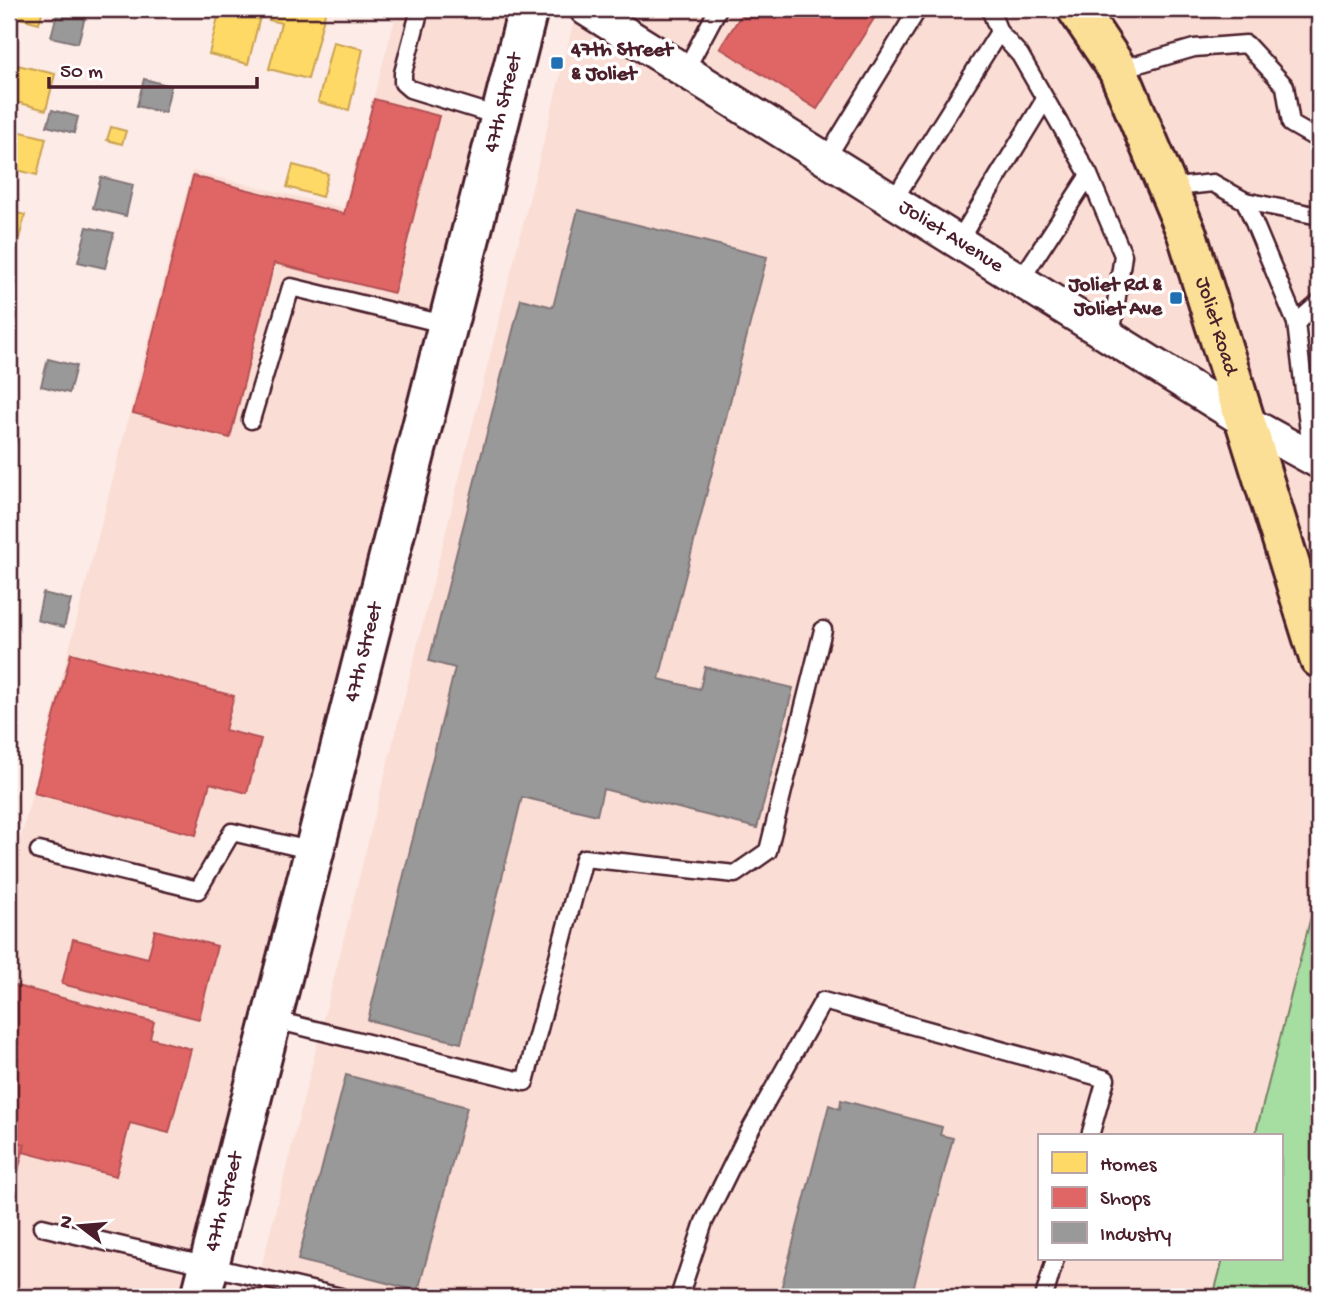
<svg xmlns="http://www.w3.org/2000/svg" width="1328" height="1306" font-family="'Gochi Hand',sans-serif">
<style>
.built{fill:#faddd4}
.green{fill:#a6dea2;stroke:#787e66;stroke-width:2}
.homes{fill:#ffd966;stroke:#c9a154;stroke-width:2}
.shops{fill:#e06666;stroke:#b35154;stroke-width:2}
.industry{fill:#999;stroke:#817478;stroke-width:2}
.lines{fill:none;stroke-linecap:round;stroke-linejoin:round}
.lane-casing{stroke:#4a1f2b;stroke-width:21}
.street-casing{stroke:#4a1f2b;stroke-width:37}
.secondary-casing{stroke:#4a1f2b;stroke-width:44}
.primary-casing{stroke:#4a1f2b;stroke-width:44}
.lane{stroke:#fff;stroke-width:16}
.street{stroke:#fff;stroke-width:32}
.secondary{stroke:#fff;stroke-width:38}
.primary{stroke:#fbdf96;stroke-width:38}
.poi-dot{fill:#1f6fb2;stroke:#fff;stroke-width:2.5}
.labels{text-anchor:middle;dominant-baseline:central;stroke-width:7;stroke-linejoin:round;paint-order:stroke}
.poi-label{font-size:21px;font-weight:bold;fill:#4a1f2b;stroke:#fff;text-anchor:start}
.street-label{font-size:21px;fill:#4a1f2b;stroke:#fff}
</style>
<rect width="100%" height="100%" fill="#fcebe6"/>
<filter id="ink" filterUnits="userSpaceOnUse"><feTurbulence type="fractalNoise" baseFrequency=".0143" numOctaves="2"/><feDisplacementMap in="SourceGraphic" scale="14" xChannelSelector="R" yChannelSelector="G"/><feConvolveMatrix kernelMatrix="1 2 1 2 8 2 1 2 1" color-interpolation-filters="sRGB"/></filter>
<g filter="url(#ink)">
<g class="built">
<polygon points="398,9 521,9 192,1297 9,1297 9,884 192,171 343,208"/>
<polygon points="577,9 1319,9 1319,885 1255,1136 1039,1136 1039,1259 1223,1259 1213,1297 254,1297"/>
</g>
<polygon class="green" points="1319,885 1319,1297 1213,1297 1223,1259 1281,1259 1281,1136 1255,1136"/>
<g class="homes">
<polygon points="10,9 43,9 39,23 9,15"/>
<polygon points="220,9 262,9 248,64 209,54"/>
<polygon points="272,9 326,9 308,79 269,69 281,23 269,20"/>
<polygon points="333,42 363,49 349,110 318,102"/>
<polygon points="9,63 55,74 46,110 9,100"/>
<polygon points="111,127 126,131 122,144 107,140"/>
<polygon points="9,129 46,138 37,175 9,168"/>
<polygon points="293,165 328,174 322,197 287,187"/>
<polygon points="9,211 25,215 18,244 9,242"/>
</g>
<g class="shops">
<polygon points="745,9 880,9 817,109 720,48"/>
<polygon points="374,99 439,116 394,293 274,263 230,438 133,413 193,176 344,214"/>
<polygon points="71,653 234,696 225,730 261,739 247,793 210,783 196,835 34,793"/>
<polygon points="155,930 217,946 199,1019 62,984 73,939 148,958"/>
<polygon points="9,984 154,1022 150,1038 191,1049 169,1133 130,1123 116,1176 23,1152 25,1144 9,1140"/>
<polygon points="9,1140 25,1144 9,1205"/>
</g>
<g class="industry">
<polygon points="58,10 85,17 78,43 51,37"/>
<polygon points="144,79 171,86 165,113 137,106"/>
<polygon points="52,110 78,117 74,133 47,126"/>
<polygon points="101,177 133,185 126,216 93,208"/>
<polygon points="578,210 767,257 659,679 700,689 705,667 793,688 757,828 603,789 597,815 522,797 461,1043 368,1020 455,668 429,661 521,299 553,307"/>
<polygon points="87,227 114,233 105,268 78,262"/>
<polygon points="48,359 76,366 69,393 41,386"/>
<polygon points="9,434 17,436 10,463 9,463"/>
<polygon points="43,593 71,600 64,627 37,620"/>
<polygon points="346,1075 467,1107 418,1291 298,1260"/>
<polygon points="841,1100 942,1127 940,1135 953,1138 911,1297 779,1297 829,1105 840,1109"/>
</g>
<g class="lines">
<g class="lane-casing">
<g id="lane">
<polyline points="420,9 403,73 403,83 410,89 501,117"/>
<polyline points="990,9 999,32 1020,55 1089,175 1123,255 1111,338"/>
<polyline points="1118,70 1194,48 1246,44 1285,86 1291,124 1319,140"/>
<polyline points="685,71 718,9"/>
<polyline points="826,159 918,9"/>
<polyline points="1167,188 1213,183 1245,201 1296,323 1312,458"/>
<polyline points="893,201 999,32"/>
<polyline points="1245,201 1319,216"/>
<polyline points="958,242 1044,101"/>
<polyline points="1020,281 1089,175"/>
<polyline points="1296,323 1319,303"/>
<polyline points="251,420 291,287 448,325"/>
<polyline points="39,851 198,890 232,832 314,851"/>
<polyline points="271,1019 525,1082 584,858 735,874 768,851 823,630"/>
<polyline points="42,1227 341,1297"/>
<polyline points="679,1297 704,1222 744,1141 823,1001 1106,1079 1090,1136"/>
<polyline points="1044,1297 1055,1259"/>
</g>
</g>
<g class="street-casing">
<g id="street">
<path id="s1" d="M586 9 1248 423 1319 462"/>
</g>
</g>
<g class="secondary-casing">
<g id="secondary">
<path id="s2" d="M201 1297 528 9"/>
</g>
</g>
<g class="primary-casing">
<g id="primary">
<path id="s3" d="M1077 9 1118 70 1187 234 1319 658"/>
</g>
</g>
<use href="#lane" class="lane"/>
<use href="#street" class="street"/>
<use href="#secondary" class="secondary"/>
<use href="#primary" class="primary"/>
</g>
</g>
<g class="poi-dot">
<rect x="550" y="56" width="14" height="14" rx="3.5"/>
<rect x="1169" y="291" width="14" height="14" rx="3.5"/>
</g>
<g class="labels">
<g class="poi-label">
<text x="571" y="51">47th Street<tspan x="571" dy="24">&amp; Joliet</tspan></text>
<text x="1162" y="286" text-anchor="end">Joliet Rd &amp;<tspan x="1162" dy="24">Joliet Ave</tspan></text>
</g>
<g class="street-label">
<text stroke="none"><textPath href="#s2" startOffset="1232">47th Street</textPath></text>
<text stroke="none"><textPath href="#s1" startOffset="430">Joliet Avenue</textPath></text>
<text stroke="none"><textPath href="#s3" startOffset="348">Joliet Road</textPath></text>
<text stroke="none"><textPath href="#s2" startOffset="665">47th Street</textPath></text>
<text stroke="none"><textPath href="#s2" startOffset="98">47th Street</textPath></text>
</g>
</g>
<rect width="1328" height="1306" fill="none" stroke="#fff" stroke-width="35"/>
<rect x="18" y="18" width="1293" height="1271" fill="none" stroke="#4a1f2b" stroke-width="2.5" filter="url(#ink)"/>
<rect x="1038" y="1134" width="245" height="126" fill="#ffffff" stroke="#b7a5aa" stroke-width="2"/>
<rect x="1052" y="1152" width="35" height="21" fill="#ffd966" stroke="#b7a5aa" stroke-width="2"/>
<text x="1100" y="1170" font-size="21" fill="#4a1f2b">Homes</text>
<rect x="1052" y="1187" width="35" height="21" fill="#e06666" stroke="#b7a5aa" stroke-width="2"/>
<text x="1100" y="1204" font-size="21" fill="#4a1f2b">Shops</text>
<rect x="1052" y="1222" width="35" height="21" fill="#999999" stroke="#b7a5aa" stroke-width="2"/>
<text x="1100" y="1240" font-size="21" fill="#4a1f2b">Industry</text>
<g transform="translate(80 1226) rotate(286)" stroke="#ffffff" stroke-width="5" paint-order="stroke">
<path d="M0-5L12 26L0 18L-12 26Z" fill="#4a1f2b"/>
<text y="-10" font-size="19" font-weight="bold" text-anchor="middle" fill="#4a1f2b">N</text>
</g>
<path d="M49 77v10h208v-10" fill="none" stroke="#4a1f2b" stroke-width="3.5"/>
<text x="60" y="77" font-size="21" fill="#4a1f2b" stroke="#ffffff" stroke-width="5" paint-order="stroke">50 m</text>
</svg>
